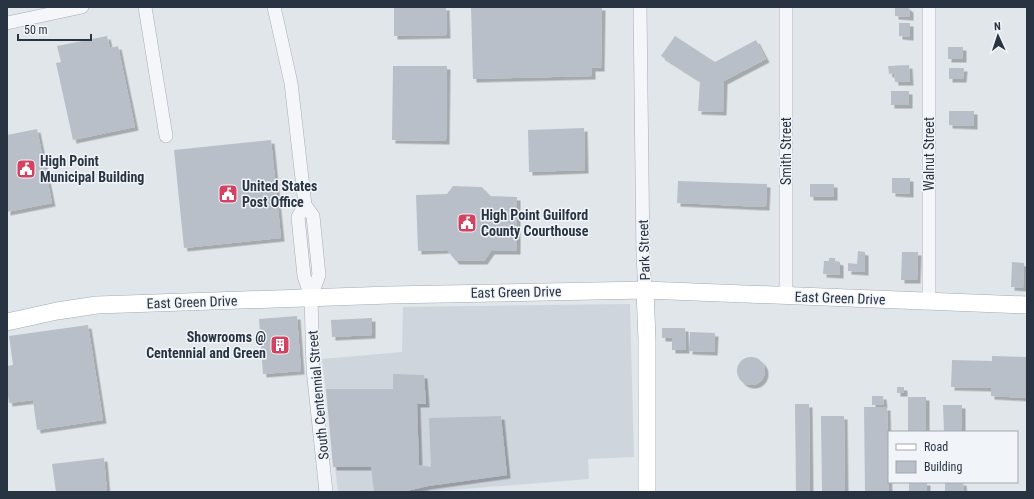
<svg xmlns="http://www.w3.org/2000/svg" width="1034" height="499" font-family="'Roboto Condensed',sans-serif">
<style>
.built{fill:#cfd5dd}
.building{fill:#b8bfc8;filter:url(#shadow)}
.lines{fill:none;stroke-linecap:round;stroke-linejoin:round}
.minor-casing{stroke:#a6adb5;stroke-width:14}
.major-casing{stroke:#a0abb7;stroke-width:18}
.minor{stroke:#f4f6f9;stroke-width:13}
.major{stroke:#fff;stroke-width:17}
.labels{text-anchor:middle;dominant-baseline:central;stroke-width:3;stroke-linejoin:round;paint-order:stroke}
.street-label{font-size:14px;fill:#293443;stroke:#f1f4f8}
.poi-label{font-size:14px;font-weight:bold;fill:#293443;stroke:#f1f4f8;text-anchor:start}
</style>
<defs>
<filter id="shadow"><feDropShadow dx="3.5" dy="3.5" stdDeviation="0" flood-color="#0004"/></filter>
</defs>
<rect width="100%" height="100%" fill="#e1e6eb"/>
<polygon class="built" points="630,304 634,457 588,459 589,479 427,492 338,492 322,359 402,352 403,307"/>
<g class="building">
<polygon points="394,7 446,7 447,35 394,36"/>
<polygon points="471,7 602,7 601,68 592,68 592,76 473,79"/>
<polygon points="895,7 908,7 908,8 910,9 910,17 895,16"/>
<polygon points="899,23 910,23 910,37 899,36"/>
<polygon points="107,36 110,48 118,46 135,127 73,140 56,63 61,62 57,46"/>
<polygon points="675,36 715,62 756,40 766,59 724,81 723,112 698,111 700,81 661,56"/>
<rect x="948" y="47" width="15" height="12"/>
<polygon points="909,65 910,82 895,82 894,73 889,74 888,66"/>
<polygon points="393,66 447,66 446,141 392,140"/>
<polygon points="949,68 964,68 963,79 949,79"/>
<rect x="891" y="91" width="18" height="14"/>
<polygon points="949,111 974,111 974,126 949,125"/>
<polygon points="584,128 585,170 529,172 528,130"/>
<polygon points="37,129 52,203 7,212 7,135"/>
<polygon points="271,140 281,238 184,248 174,150"/>
<polygon points="892,178 910,178 910,194 892,193"/>
<polygon points="678,181 767,184 766,207 677,203"/>
<rect x="810" y="184" width="24" height="13"/>
<polygon points="453,186 482,187 490,196 517,197 517,251 491,251 484,261 456,261 447,250 418,251 416,195 447,194"/>
<polygon points="858,251 865,252 865,272 848,271 848,263 857,264"/>
<polygon points="902,252 918,252 917,280 901,280"/>
<polygon points="829,258 835,258 835,261 840,262 840,275 823,274 824,261 829,261"/>
<polygon points="1012,262 1024,263 1023,288 1011,287"/>
<polygon points="297,316 301,371 263,374 259,319"/>
<polygon points="372,318 372,335 332,337 331,320"/>
<polygon points="88,325 103,420 37,430 33,400 9,403 7,388 7,366 13,365 9,336"/>
<polygon points="662,328 685,328 686,350 672,350 672,338 662,338"/>
<polygon points="690,332 715,333 714,352 689,351"/>
<polygon points="992,356 1027,357 1027,398 991,396 991,388 951,387 952,360 992,361"/>
<circle cx="751" cy="371" r="14"/>
<polygon points="393,374 424,375 426,404 417,404 419,465 431,467 429,418 501,416 507,475 428,486 402,492 374,492 371,467 333,467 326,389 393,389"/>
<rect x="897" y="387" width="7" height="6"/>
<polygon points="872,396 883,396 884,405 872,405"/>
<rect x="908" y="397" width="18" height="35"/>
<polygon points="795,404 809,404 810,492 796,492"/>
<polygon points="943,405 962,405 962,432 944,432"/>
<polygon points="864,407 887,407 889,492 865,492"/>
<polygon points="821,416 844,416 845,492 822,492"/>
<polygon points="104,458 107,492 56,492 52,464"/>
<rect x="909" y="482" width="18" height="10"/>
<polygon points="945,482 963,482 964,492 945,492"/>
</g>
<g class="lines">
<g class="minor-casing">
<g id="minor">
<polyline points="145,7 166,136"/>
<polyline points="274,7 291,83 305,205 313,216 319,275 311,297"/>
<polyline points="640,7 643,257 645,290"/>
<polyline points="786,7 786,296"/>
<polyline points="929,7 929,301"/>
<polyline points="7,23 82,7"/>
<polyline points="305,205 298,217 304,276 311,297 313,369 326,492"/>
</g>
</g>
<g class="major-casing">
<g id="major">
<polyline points="645,290 647,340 647,492"/>
<polyline points="7,322 57,311 97,305 390,295 645,290 1027,305"/>
</g>
</g>
<use href="#minor" class="minor"/>
<use href="#major" class="major"/>
</g>
<defs>
<g id="civic-square" transform="scale(1)"><rect x="-9" y="-9" width="18" height="18" rx="4" fill="#d44261" stroke="#f1f4f8"/><path d="M-.6-6.5H3V-4.5H.6V-3L4-1V1h2V6H-6V1h2V-1L-.6-3ZM-1.2 2.5V6h2.4V2.5Z" fill="#fff"/></g>
<g id="building-square" transform="scale(1)"><rect x="-9" y="-9" width="18" height="18" rx="4" fill="#d44261" stroke="#f1f4f8"/><path d="M-4-6H4V6H1V3H-1V6H-4ZM-2.5-4.3h1.7v1.8h-1.7ZM.8-4.3h1.7v1.8H.8ZM-2.5-1h1.7V.8h-1.7ZM.8-1h1.7V.8H.8Z" fill="#fff"/></g>
</defs>
<g fill-rule="evenodd">
<use href="#civic-square" x="26" y="169"/>
<use href="#civic-square" x="228" y="194"/>
<use href="#civic-square" x="467" y="223"/>
<use href="#building-square" x="280" y="345"/>
</g>
<g class="labels">
<g class="street-label">
<text transform="translate(786 151) rotate(-90)">Smith Street</text>
<text transform="translate(929 154) rotate(-90)">Walnut Street</text>
<text transform="translate(644 250) rotate(-92)">Park Street</text>
<text transform="translate(516 292) rotate(-1)">East Green Drive</text>
<text transform="translate(840 298) rotate(2)">East Green Drive</text>
<text transform="translate(192 302) rotate(-2)">East Green Drive</text>
<text transform="translate(318 395) rotate(-95)">South Centennial Street</text>
</g>
<g class="poi-label">
<text x="40" y="161">High Point<tspan x="40" dy="16">Municipal Building</tspan></text>
<text x="242" y="186">United States<tspan x="242" dy="16">Post Office</tspan></text>
<text x="481" y="215">High Point Guilford<tspan x="481" dy="16">County Courthouse</tspan></text>
<text x="266" y="337" text-anchor="end">Showrooms @<tspan x="266" dy="16">Centennial and Green</tspan></text>
</g>
</g>
<rect width="1034" height="499" fill="none" stroke="#293443" stroke-width="16"/>
<rect x="888" y="431" width="130" height="52" fill="#f1f4f8" stroke="#a1a7b0"/>
<rect x="896" y="444" width="20" height="6" fill="#ffffff" stroke="#a1a7b0"/>
<text x="924" y="451" font-size="12" fill="#293443">Road</text>
<rect x="896" y="461" width="20" height="12" fill="#b8bfc8" stroke="#a1a7b0"/>
<text x="924" y="471" font-size="12" fill="#293443">Building</text>
<g transform="translate(998 36) rotate(357)" stroke="#f1f4f8" stroke-width="3" paint-order="stroke">
<path d="M0-3L7 15L0 10L-7 15Z" fill="#293443"/>
<text y="-6" font-size="11" font-weight="bold" text-anchor="middle" fill="#293443">N</text>
</g>
<path d="M18 34v6h73v-6" fill="none" stroke="#293443" stroke-width="2"/>
<text x="24" y="34" font-size="12" fill="#293443" stroke="#f1f4f8" stroke-width="3" paint-order="stroke">50 m</text>
</svg>
